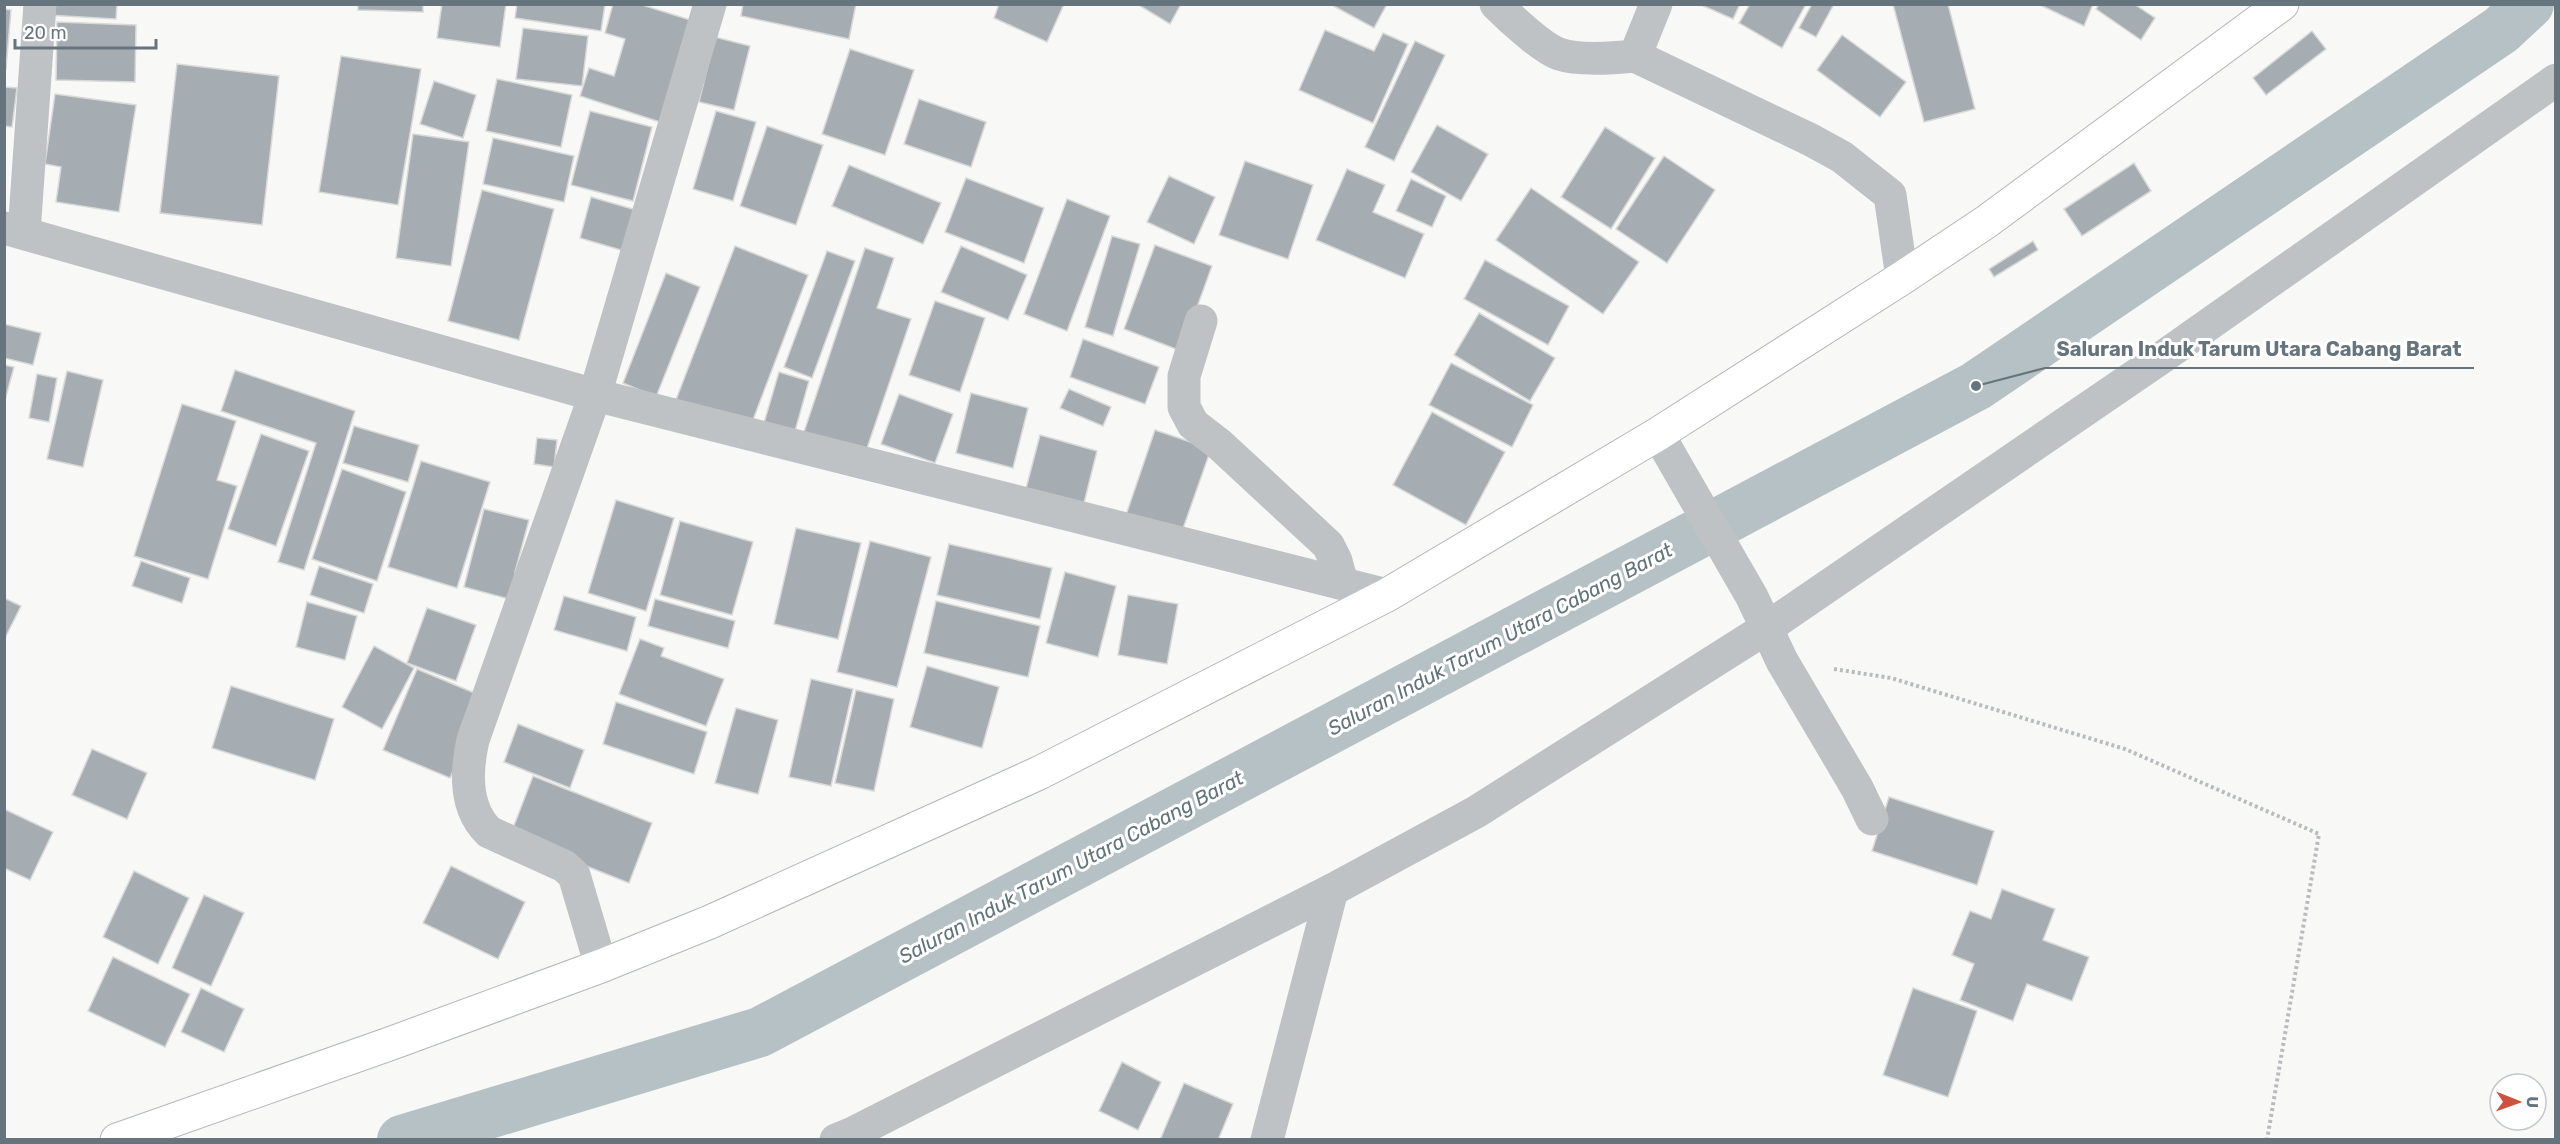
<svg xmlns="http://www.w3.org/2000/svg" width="2560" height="1144" font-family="Rubik,sans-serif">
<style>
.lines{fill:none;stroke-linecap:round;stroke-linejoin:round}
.canal{stroke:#b5c1c4;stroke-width:50}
.building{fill:#a5adb2;stroke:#d9d9d8;stroke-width:1.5}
.primary-casing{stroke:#b2b7b9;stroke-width:35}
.path{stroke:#b8bcbe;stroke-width:4;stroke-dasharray:3 3;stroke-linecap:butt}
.minor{stroke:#bec2c5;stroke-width:33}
.tertiary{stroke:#bec2c5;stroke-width:33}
.primary{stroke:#fff;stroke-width:33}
.labels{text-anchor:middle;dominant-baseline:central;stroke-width:6;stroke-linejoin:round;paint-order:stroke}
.water-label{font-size:20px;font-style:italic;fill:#617478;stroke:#fff}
.leader{fill:none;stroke:#66757d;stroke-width:2}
.callout-dot{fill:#66757d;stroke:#fff;stroke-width:2}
.callout-label{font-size:20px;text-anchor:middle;font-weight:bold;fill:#66757d;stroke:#fff;stroke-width:6;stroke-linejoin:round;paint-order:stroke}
</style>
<rect width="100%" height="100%" fill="#f8f8f6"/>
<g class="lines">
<polyline class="canal" points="402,1140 760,1032 1976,386 2501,30 2529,4"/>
</g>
<g class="building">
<polygon points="48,4 117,4 116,19 47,15"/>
<polygon points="358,4 423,4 423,12 358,10"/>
<polygon points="442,4 506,4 500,47 437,38"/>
<polygon points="517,4 605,4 601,31 515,18"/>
<polygon points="613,4 639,4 700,23 669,125 580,96 589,68 614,76 625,39 605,33"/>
<polygon points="743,4 856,4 849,39 741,16"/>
<polygon points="999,4 1064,4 1047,42 994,18"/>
<polygon points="1137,4 1181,4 1170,24"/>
<polygon points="1330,4 1387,4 1374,28"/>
<polygon points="1699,4 1740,4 1733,19"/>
<polygon points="1750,4 1806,4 1782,48 1739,23"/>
<polygon points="1812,4 1834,4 1816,37 1799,28"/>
<polygon points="1893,4 1948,4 1975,109 1924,122"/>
<polygon points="2038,4 2093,4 2084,26"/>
<polygon points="2099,4 2134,4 2155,18 2141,40 2096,9"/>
<polygon points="4,9 11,10 6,69 4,69"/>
<polygon points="57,22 136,25 135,82 56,80"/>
<polygon points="523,28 588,36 582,86 516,79"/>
<polygon points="1325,30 1374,51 1383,33 1408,44 1373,123 1299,90"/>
<polygon points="2312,31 2326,49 2266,95 2253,78"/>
<polygon points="1842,35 1906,82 1880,117 1817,70"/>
<polygon points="715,37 750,46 734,110 699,102"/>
<polygon points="1415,41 1445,55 1394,161 1365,147"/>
<polygon points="850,49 914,70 885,155 822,134"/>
<polygon points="341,56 421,69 398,205 319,192"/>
<polygon points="177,64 279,76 262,225 160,213"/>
<polygon points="497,79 572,95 561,147 486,131"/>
<polygon points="434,81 476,95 463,138 420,124"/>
<polygon points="4,87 17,88 12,127 4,126"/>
<polygon points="55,94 136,105 119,212 56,202 61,167 45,164"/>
<polygon points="919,99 986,122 971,167 904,144"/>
<polygon points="590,111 652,127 633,201 571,185"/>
<polygon points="716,111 756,122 733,201 693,189"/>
<polygon points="1437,125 1488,154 1461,201 1411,172"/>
<polygon points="767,126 823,145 796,225 740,206"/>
<polygon points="1605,127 1655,158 1611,229 1561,197"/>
<polygon points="413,134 469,142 451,266 396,258"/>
<polygon points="493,138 574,156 564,202 483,184"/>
<polygon points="1664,156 1715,190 1667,263 1616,229"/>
<polygon points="1245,161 1313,185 1288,259 1219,235"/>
<polygon points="2134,163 2151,191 2082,236 2064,209"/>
<polygon points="849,165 941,203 923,244 832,206"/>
<polygon points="1347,169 1385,185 1373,212 1424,234 1405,278 1316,240"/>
<polygon points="1169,176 1215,197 1194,244 1147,222"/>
<polygon points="966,178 1044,208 1024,263 945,232"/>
<polygon points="1411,179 1446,196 1432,227 1396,211"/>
<polygon points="1531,188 1639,262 1603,314 1496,240"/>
<polygon points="482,190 554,209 519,340 448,321"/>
<polygon points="591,197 643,212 631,253 580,238"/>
<polygon points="1067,199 1110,216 1067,331 1024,314"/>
<polygon points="1112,236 1140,244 1113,336 1085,327"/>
<polygon points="2033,241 2038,250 1994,277 1989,269"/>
<polygon points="1155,245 1212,266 1181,351 1124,329"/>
<polygon points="735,246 808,275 748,433 674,405"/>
<polygon points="961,246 1027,275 1008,320 941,292"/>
<polygon points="865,248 894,258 877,308 911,319 864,457 803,435"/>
<polygon points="827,251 855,261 812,378 784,367"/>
<polygon points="1485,260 1569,306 1548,345 1464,299"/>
<polygon points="666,273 700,287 656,397 623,383"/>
<polygon points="935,301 985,318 960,392 909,375"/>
<polygon points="1479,313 1555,358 1530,401 1454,355"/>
<polygon points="4,324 41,333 33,365 4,358"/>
<polygon points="1083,339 1159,367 1145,404 1070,377"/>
<polygon points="1451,363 1533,405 1512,447 1429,405"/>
<polygon points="4,365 14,367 4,404"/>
<polygon points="235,370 355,411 304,570 278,562 316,443 221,411"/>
<polygon points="67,371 103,380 83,467 47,459"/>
<polygon points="779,372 809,381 792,442 761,433"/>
<polygon points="37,374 57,378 49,422 29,418"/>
<polygon points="1069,389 1111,407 1103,426 1060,408"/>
<polygon points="971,393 1028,408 1013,468 956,453"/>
<polygon points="899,394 953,414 935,463 881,444"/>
<polygon points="182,404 236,421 217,480 237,486 208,579 134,556"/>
<polygon points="1432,412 1505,452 1466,525 1393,485"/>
<polygon points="354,426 419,445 408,482 343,463"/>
<polygon points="1155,430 1211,449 1180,537 1125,518"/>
<polygon points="261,434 309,451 276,546 228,529"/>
<polygon points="1040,435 1097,451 1081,515 1023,500"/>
<polygon points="537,438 557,440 554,467 534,464"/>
<polygon points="421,461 490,482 457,588 388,567"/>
<polygon points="342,469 406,492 377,581 312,559"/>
<polygon points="616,500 674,518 646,611 588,593"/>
<polygon points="484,509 529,520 515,572 520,602 464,587"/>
<polygon points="680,521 753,542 732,615 660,595"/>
<polygon points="796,528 861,543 838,639 774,624"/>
<polygon points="870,541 931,557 897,687 837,672"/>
<polygon points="949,544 1052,568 1040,619 937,595"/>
<polygon points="141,561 190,578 182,603 132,586"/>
<polygon points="319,566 373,584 364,613 310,595"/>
<polygon points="1065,572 1116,586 1098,657 1046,643"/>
<polygon points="1128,595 1178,604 1167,664 1118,655"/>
<polygon points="564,596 636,617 627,651 554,630"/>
<polygon points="4,598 21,606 4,640"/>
<polygon points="655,599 735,621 728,648 648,626"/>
<polygon points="936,601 1040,626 1028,677 924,653"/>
<polygon points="307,602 357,616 345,660 296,647"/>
<polygon points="427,608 476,625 456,681 407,663"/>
<polygon points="640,639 664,648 661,656 724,679 706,726 619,694"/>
<polygon points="374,646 414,668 382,729 342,707"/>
<polygon points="927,666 999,687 982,748 910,727"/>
<polygon points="417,669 484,697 450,778 383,750"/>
<polygon points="811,679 853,689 831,786 789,777"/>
<polygon points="231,686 334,719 315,780 212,748"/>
<polygon points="856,690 894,699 874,791 835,783"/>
<polygon points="616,702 707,732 694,774 603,744"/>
<polygon points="736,708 778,720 758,794 715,783"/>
<polygon points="518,724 584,750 570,788 504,762"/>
<polygon points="92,749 147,773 127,819 72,795"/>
<polygon points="533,776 652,823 629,883 510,836"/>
<polygon points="1889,797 1994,831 1977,885 1872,851"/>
<polygon points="4,809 53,832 30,880 4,868"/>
<polygon points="451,866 525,902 498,959 423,923"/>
<polygon points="134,871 189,898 158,964 103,937"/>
<polygon points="2002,889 2055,909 2043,940 2089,957 2072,1001 2027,984 2013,1021 1960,1000 1974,964 1952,955 1970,911 1991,919"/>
<polygon points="204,895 244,913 211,986 172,968"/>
<polygon points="113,957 190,994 165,1047 88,1011"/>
<polygon points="201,988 244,1009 224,1052 181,1032"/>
<polygon points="1913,988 1977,1011 1948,1097 1883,1075"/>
<polygon points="1122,1062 1161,1082 1138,1130 1099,1111"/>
<polygon points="1184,1083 1233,1104 1218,1140 1160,1140"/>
</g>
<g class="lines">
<g class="primary-casing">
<polyline id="primary" points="117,1140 392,1043 601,966 710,922 1039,773 1387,595 1658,434 1902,278 1986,222 2282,4"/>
</g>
<polyline class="path" points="1834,669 1891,678 2125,749 2319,834 2267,1140"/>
<g class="minor">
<path d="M1496 4C1510 18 1542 48 1559 54 1579 61 1615 58 1635 56L1811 140 1842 157 1890 195 1902 278"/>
<polyline points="1635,56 1656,4"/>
<polyline points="24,233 40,4"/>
<polyline points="1201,321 1184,376 1184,407 1193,424 1219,444 1328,545 1336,561 1342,583"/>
<polyline points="1658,434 1752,597 1782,661 1857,788 1872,819"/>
<path d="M601 966 574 875 564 866 489 832C464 808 466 771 473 740L595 395 710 4"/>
<polyline points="836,1140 853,1133 1332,890 1476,812 1768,627 2164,356 2556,80"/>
<polyline points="1267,1140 1332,890"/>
</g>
<polyline class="tertiary" points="4,228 595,395 1387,595"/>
<use href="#primary" class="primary"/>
</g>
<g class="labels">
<g class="water-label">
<text transform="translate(1500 639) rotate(-28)">Saluran Induk Tarum Utara Cabang Barat</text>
<text transform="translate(1071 867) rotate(-28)">Saluran Induk Tarum Utara Cabang Barat</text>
</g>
</g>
<path class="leader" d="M1976 386L2045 368H2474"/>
<circle class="callout-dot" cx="1976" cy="386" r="6"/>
<g class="callout-label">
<text x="2259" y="356">Saluran Induk Tarum Utara Cabang Barat</text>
</g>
<rect width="2560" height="1144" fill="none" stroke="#66757d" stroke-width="12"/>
<g transform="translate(2518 1102) rotate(91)"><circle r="28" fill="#ffffff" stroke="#c2c8cb" stroke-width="1.5"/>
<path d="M0-4.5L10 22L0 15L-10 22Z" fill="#ce523f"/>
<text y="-9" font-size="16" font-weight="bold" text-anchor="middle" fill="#66757d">U</text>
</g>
<path d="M15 39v9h141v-9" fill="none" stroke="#66757d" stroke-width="3"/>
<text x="24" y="39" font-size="18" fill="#66757d" stroke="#ffffff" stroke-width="4.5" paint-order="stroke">20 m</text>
</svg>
